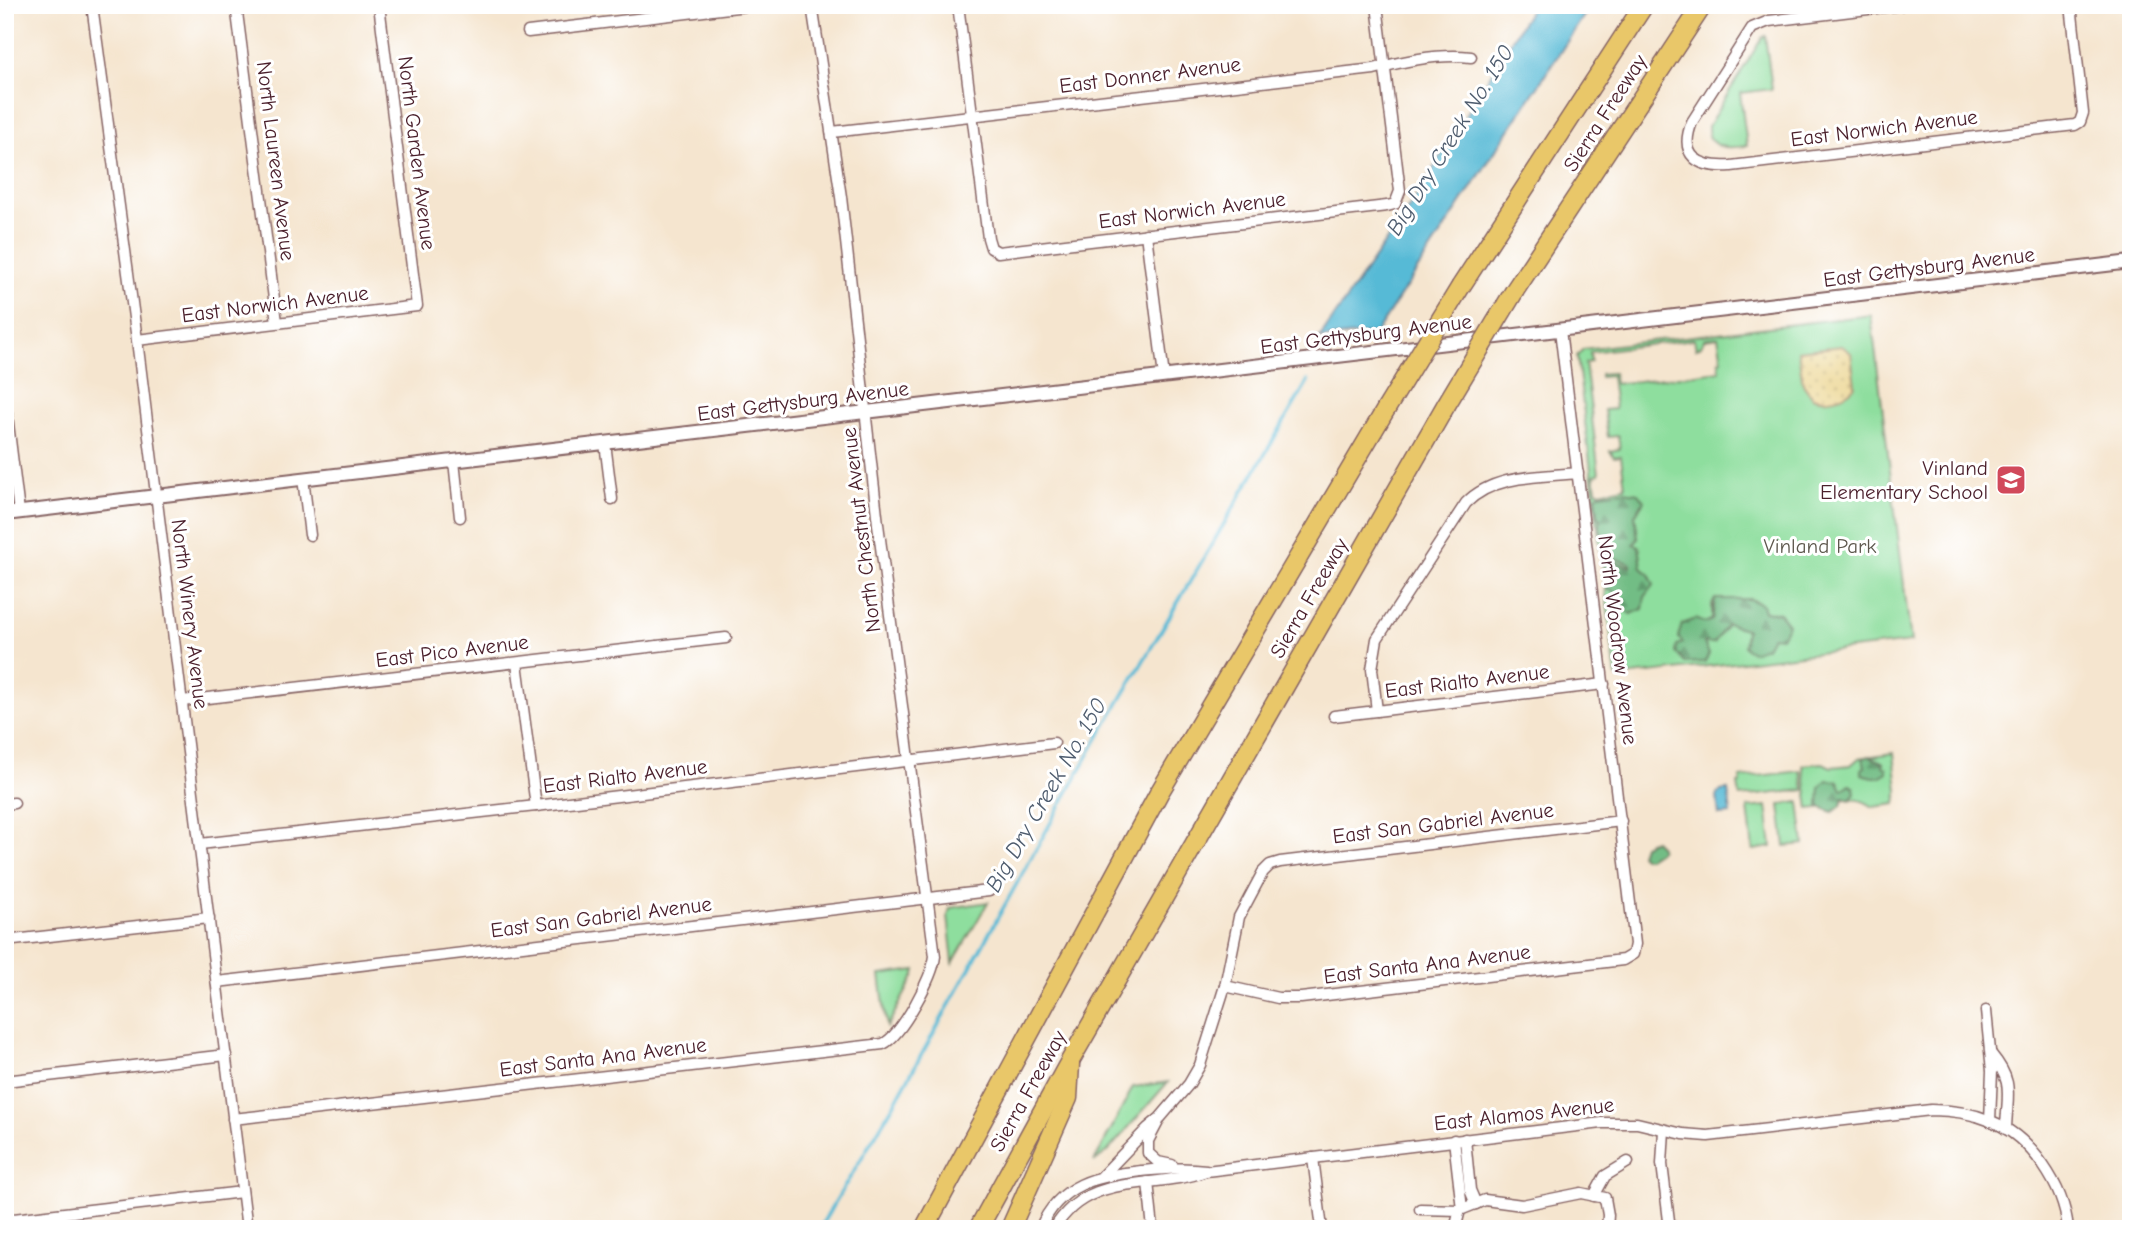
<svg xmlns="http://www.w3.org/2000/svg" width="2136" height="1234" font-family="'Comic Neue',sans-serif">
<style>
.green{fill:#8ede9e;stroke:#6c7e64;stroke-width:2;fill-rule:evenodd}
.forest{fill:url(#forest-firs);stroke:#5e6e58;stroke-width:2}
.sand{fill:url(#sand-dots);stroke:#9c7c64;stroke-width:2}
.water{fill:#57bad6;stroke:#506c80;stroke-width:2}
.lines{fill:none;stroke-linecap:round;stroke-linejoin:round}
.stream{stroke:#57bad6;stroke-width:3.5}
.minor-casing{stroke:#866464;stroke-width:13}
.tertiary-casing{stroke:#866464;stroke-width:16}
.motorway-casing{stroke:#866464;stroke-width:21}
.minor{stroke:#fff;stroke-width:10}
.tertiary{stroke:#fff;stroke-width:12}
.motorway{stroke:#e9c769;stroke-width:18}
.motorway-bridge-casing{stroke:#866464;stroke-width:21;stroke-linecap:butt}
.motorway-bridge{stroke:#e9c769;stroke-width:18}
.labels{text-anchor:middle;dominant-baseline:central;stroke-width:6;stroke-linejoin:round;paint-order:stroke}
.street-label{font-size:21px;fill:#4a1f2b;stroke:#fff}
.poi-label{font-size:21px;fill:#4a1f2b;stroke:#fff;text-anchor:end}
.park-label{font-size:21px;fill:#5e584e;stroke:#fff}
.water-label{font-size:23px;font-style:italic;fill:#4f5d6f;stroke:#fff}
</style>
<defs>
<pattern id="forest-firs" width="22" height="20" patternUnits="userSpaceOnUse" patternTransform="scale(1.75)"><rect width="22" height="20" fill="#72bd85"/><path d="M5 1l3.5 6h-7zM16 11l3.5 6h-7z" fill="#60996d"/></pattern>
<pattern id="sand-dots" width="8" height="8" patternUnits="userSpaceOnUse" patternTransform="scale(1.75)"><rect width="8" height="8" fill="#eeda9e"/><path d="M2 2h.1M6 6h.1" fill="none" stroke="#cebb88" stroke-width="1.8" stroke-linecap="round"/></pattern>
</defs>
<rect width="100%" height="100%" fill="#fff"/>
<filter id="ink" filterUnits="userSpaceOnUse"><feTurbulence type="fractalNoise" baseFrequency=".0143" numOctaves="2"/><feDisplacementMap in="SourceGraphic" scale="14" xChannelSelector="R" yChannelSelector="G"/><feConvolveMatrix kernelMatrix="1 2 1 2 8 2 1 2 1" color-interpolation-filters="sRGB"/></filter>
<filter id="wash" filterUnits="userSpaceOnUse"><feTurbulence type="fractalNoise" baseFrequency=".00686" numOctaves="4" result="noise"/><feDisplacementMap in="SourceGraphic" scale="28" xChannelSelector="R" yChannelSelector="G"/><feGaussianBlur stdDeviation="1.57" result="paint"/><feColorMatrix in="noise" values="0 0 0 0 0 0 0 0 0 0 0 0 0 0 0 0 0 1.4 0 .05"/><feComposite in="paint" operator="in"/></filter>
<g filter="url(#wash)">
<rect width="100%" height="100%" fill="#f5e5cf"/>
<g class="green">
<path d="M1765 36 1772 89 1740 93 1747 146C1729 148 1707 151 1708 126L1762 38Z"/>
<path d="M1871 315 1911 642 1616 677 1577 356 1583 349ZM1718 337 1722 360 1719 361 1720 371 1615 384 1613 373 1600 374V377L1611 376 1615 409 1604 410 1608 437 1618 436 1620 449 1610 451 1614 457 1621 456 1625 487 1600 492 1596 490 1594 475 1599 474 1585 363 1591 362 1590 352 1694 339 1696 349 1701 346 1704 339ZM1599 494 1639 509 1635 515 1638 539 1634 544 1639 546 1642 568 1649 574 1607 589 1605 566 1613 562 1630 566V563L1609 557 1606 547 1611 537 1598 515 1596 497ZM1715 599H1749L1762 604 1764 611 1747 629 1727 624 1714 643H1684L1705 623 1712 619V605Z"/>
<path d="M1894 753 1898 790 1896 804 1873 807C1859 796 1845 799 1828 801V807L1809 809 1803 765 1823 763 1831 767 1851 765 1859 758Z"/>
<polygon points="1801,771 1804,790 1740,797 1738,784 1741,783 1740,778"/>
<polygon points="1799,802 1804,844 1785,846 1780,805"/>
<polygon points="1767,806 1772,847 1753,850 1748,808"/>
<polygon points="988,902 953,963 948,916 950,908"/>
<polygon points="916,970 915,975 887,1027 880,975"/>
<polygon points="1168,1082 1108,1151 1094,1162 1133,1087"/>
</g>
<g class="forest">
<polygon points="1624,491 1638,493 1644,501 1635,515 1638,539 1634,544 1639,546 1642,568 1649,574 1654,585 1645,597 1643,609 1631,614 1619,606 1619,594 1607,589 1605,566 1613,562 1630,566 1630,563 1609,557 1606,553 1611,538 1605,538 1600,531 1600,517 1598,515 1596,496 1599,494"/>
<polygon points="1715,599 1749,599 1762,604 1764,611 1779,613 1788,624 1781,637 1772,636 1766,647 1752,652 1744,647 1746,629 1727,624 1714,643 1704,643 1709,654 1705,662 1685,663 1676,653 1677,645 1683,643 1678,637 1682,624 1696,619 1705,623 1712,620"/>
<path d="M1870 756 1884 763 1883 766 1887 769V772C1876 780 1874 777 1862 774V769L1865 767 1863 758Z"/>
<polygon points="1827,780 1838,781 1842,790 1850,784 1854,787 1855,794 1850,800 1843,797 1841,806 1833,812 1819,806 1820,787"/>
<polygon points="1654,840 1660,846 1660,850 1648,858 1644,858 1640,854 1643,845"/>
</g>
<path class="sand" d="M1842 346 1851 353 1855 386C1846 398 1825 402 1812 397L1803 384 1798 351Z"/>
<g class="water">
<polygon points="1533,5 1591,5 1376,333 1319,339 1414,200"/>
<polygon points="1728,790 1731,814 1719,815 1717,796 1721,791"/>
</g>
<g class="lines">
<polyline class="stream" points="819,1229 894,1104 1098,738 1308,381"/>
</g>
</g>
<g filter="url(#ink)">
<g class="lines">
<g class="minor-casing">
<g id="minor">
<polyline points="92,5 137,340 247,1229"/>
<polyline points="236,5 277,322"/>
<polyline points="958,5 988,238 991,248 998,252 1387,206 1395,204 1400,191 1377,5"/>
<path d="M1901 5 1769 21 1752 28 1692 122C1678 157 1699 168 1731 166L2075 125 2080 122 2083 113 2071 5"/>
<polyline points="528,32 754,5"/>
<path d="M832 132 1374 69C1403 61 1440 53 1471 57"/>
<polyline points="1146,234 1164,377"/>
<polyline points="137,340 417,306 379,5"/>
<polyline points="5,399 19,512"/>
<polyline points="605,443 612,499"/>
<polyline points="454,461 460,517"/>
<polyline points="303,478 310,535"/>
<polyline points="517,663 536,806"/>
<polyline points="182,701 726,638"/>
<path d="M1377 711 1372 669 1377 639 1466 503C1494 474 1540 477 1578 473"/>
<polyline points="1334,716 1604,684"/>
<polyline points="5,804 14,803"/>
<polyline points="200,844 536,806 1054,743"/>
<polyline points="5,941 209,918"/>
<polyline points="217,982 989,891"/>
<polyline points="1225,986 1278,998 1301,998 1623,960 1633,954 1635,944 1560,330"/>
<polyline points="1986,1011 1992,1071 1990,1121"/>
<path d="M1991 1054C2015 1083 2007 1094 2006 1129"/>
<polyline points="5,1081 226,1055"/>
<path d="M233 1119 883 1044C902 1035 933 976 935 956L878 524 841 197 812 5"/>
<polyline points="1158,1122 1148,1141 1148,1153 1158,1162 1172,1165"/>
<polyline points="1664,1130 1662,1164 1670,1229"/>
<polyline points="1465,1139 1470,1190 1476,1204"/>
<polyline points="1454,1140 1462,1209"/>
<polyline points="1313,1158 1322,1229"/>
<polyline points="1102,1176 1148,1128 1160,1118 1189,1084 1200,1065 1225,986 1239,917 1263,872 1270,865 1280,862 1621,821"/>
<polyline points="1148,1182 1153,1229"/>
<polyline points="1594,1196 1605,1176 1628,1162"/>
<polyline points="1420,1209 1460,1210"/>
<polyline points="5,1220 242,1192"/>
<path d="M1040 1229C1059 1183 1097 1176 1141 1171 1164 1169 1183 1167 1206 1170"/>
<path d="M1054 1229C1089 1170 1152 1191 1206 1171L1602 1123H1637L1683 1134 1708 1136 1931 1110C1952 1110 1972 1113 1991 1121 2031 1137 2064 1186 2068 1229"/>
<polyline points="1455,1229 1460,1210 1485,1200 1522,1205 1581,1193 1605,1198 1608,1215 1607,1229"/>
</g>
</g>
<g class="tertiary-casing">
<polyline id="tertiary" points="5,514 2131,262"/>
</g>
<g class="motorway-casing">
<g id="motorway">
<polyline points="1461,286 1644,5"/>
<polyline points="1515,290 1703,5"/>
<polyline points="924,1229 1159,793 1386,409"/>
<polyline points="978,1229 1070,1061 1446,405"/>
<polyline points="1010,1229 1068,1098 1070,1064"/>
</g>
</g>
<use href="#minor" class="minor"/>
<use href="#tertiary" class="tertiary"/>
<use href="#motorway" class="motorway"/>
<g class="motorway-bridge-casing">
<g id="motorway-bridge">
<polyline points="1446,405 1515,290"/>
<polyline points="1386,409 1461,286"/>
</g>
</g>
<use href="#motorway-bridge" class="motorway-bridge"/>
</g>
</g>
<defs>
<g id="school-square" transform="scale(1.575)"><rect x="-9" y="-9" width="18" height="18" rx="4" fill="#d1495b" stroke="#fff"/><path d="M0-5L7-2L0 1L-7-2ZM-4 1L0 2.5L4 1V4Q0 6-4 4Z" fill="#fff"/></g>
</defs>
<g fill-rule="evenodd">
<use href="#school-square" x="2011" y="480"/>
</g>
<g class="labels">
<g class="street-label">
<text transform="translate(1150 75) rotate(-7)">East Donner Avenue</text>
<text transform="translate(1605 113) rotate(-57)">Sierra Freeway</text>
<text transform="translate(1884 128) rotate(-7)">East Norwich Avenue</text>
<text transform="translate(417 153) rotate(83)">North Garden Avenue</text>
<text transform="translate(276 161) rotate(83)">North Laureen Avenue</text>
<text transform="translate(1192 210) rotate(-7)">East Norwich Avenue</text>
<text transform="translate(1929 267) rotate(-7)">East Gettysburg Avenue</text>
<text transform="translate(275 304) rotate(-7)">East Norwich Avenue</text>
<text transform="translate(1366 334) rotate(-7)">East Gettysburg Avenue</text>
<text transform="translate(803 401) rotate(-7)">East Gettysburg Avenue</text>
<text transform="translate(861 530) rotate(-97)">North Chestnut Avenue</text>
<text transform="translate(1309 598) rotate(-60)">Sierra Freeway</text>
<text transform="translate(190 614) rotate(83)">North Winery Avenue</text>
<text transform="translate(1618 640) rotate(83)">North Woodrow Avenue</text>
<text transform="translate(452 651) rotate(-7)">East Pico Avenue</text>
<text transform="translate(1467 681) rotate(-7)">East Rialto Avenue</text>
<text transform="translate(625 776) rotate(-7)">East Rialto Avenue</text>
<text transform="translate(1443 823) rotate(-7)">East San Gabriel Avenue</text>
<text transform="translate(601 917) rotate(-7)">East San Gabriel Avenue</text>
<text transform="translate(1427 964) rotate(-7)">East Santa Ana Avenue</text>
<text transform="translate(603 1057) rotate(-7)">East Santa Ana Avenue</text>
<text transform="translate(1028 1091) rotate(-61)">Sierra Freeway</text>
<text transform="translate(1524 1114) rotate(-6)">East Alamos Avenue</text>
</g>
<g class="poi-label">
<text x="1988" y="468">Vinland<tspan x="1988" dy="24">Elementary School</tspan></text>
</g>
<g class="park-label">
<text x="1820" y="546">Vinland Park</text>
</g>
<g class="water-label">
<text transform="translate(1450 140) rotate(-58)">Big Dry Creek No. 150</text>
<text transform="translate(1046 795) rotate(-60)">Big Dry Creek No. 150</text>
</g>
</g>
<rect width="2136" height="1234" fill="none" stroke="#fff" stroke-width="28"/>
</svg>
